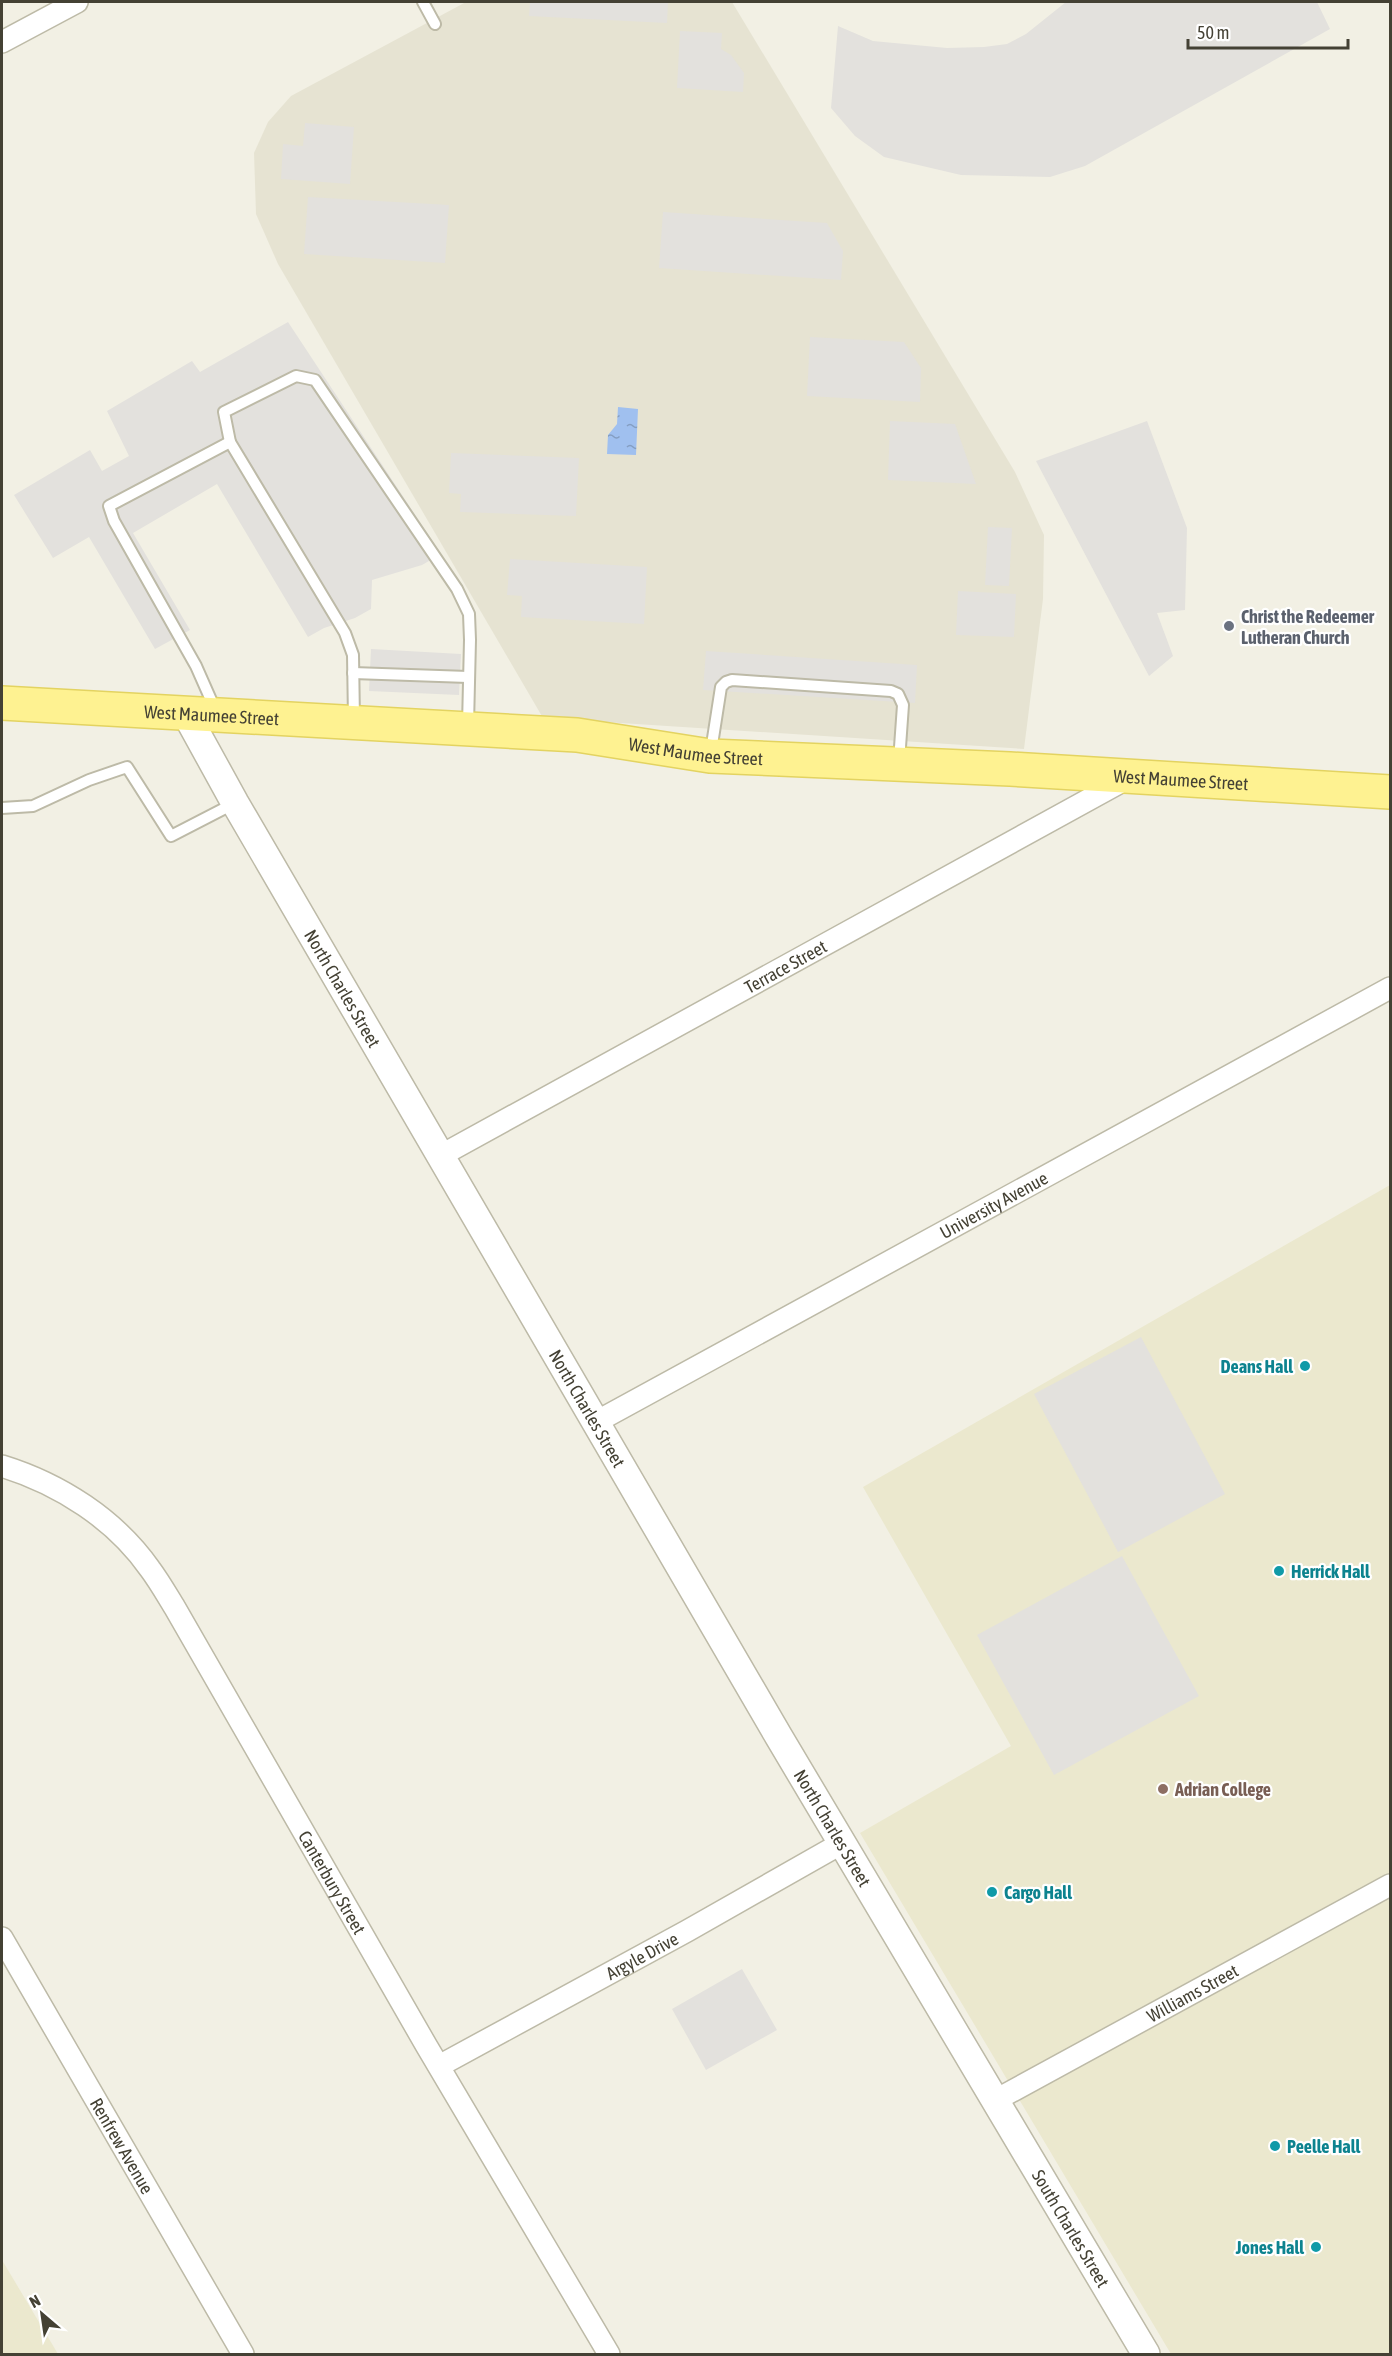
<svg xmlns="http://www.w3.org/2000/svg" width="1392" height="2356" font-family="'Asap Condensed',sans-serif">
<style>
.residential{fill:#e6e3d2}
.education{fill:#ebe8ce}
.parking{fill:#e3e1dd}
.water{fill:url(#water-ripples)}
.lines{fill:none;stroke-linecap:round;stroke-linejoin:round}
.service-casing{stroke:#bdbaa7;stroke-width:14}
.minor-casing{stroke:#bdbaa7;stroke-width:24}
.tertiary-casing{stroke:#bdbaa7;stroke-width:30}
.primary-casing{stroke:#e3d361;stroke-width:36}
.service{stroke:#fff;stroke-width:10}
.minor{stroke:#fff;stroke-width:21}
.tertiary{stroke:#fff;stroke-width:27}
.primary{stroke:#fef291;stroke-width:33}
.worship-dot{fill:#6b7280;stroke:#fff;stroke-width:2}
.culture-dot{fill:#0f9aa8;stroke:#fff;stroke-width:2}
.education-dot{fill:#8d6e63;stroke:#fff;stroke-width:2}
.labels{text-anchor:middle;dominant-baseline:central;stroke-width:4.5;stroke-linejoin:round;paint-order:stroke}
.worship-label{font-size:18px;font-weight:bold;fill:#5b616d;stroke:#fff;text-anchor:start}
.street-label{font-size:18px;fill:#444134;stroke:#fff}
.culture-label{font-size:18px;font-weight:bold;fill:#0d838f;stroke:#fff;text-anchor:start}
.education-label{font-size:18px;font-weight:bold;fill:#785e54;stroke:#fff;text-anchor:start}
</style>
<defs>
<pattern id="water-ripples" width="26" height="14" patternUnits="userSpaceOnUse" patternTransform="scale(1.5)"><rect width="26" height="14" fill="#a0c0ef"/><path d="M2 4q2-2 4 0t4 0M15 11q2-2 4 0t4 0" fill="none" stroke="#849ec2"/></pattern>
</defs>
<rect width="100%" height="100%" fill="#f2f0e4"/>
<polygon class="residential" points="466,2 732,2 1015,472 1044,535 1043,599 1024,749 543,718 278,264 256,214 254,153 268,122 291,96"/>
<g class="education">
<polygon points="1390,1185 1390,2354 1171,2354 860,1833 1011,1746 863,1487"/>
<polygon points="2,2260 58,2354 2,2354"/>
</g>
<g class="parking">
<polygon points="530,2 668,2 667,23 529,16"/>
<polygon points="1066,2 1317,2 1330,29 1085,166 1050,177 961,175 884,157 855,136 831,108 838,26 873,41 947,48 984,47 1007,44 1026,34"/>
<polygon points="680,31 722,33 721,49 731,55 744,73 743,92 677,88"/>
<polygon points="305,123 354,127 350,184 281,179 283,144 303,146"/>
<polygon points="308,197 449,205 445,263 304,254"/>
<polygon points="663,212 827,223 843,251 841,280 659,268"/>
<polygon points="288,322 441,554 422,565 372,580 371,609 355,618 324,628 308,637 217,484 133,533 190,630 155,649 89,537 53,558 14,495 90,450 102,471 129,456 107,411 192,361 200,372"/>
<polygon points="810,337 904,342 921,368 920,402 807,396"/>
<polygon points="890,421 955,424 976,484 888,480"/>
<polygon points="1147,421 1187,528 1185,610 1157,613 1173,656 1149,676 1036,461"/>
<polygon points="451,453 579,458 576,516 460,512 461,494 449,493"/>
<polygon points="988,527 1012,528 1009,586 985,585"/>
<polygon points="510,559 647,567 644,624 521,617 522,596 507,595"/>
<polygon points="958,591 1016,594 1014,637 956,635"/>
<polygon points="371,649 461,654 459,695 369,691"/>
<polygon points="706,651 917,665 915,703 703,690"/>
<polygon points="1141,1337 1225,1494 1118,1552 1034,1394"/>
<polygon points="1122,1556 1199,1696 1054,1775 977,1635"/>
<polygon points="742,1969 777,2030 706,2070 672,2009"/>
</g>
<polygon class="water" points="618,407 638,409 636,455 607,454 608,435 617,424"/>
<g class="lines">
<g class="service-casing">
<g id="service">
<polyline points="423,2 435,24"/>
<polyline points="230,442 224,412 296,376 315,380 457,589 469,614 470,640 468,725"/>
<polyline points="353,673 468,677"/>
<polyline points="215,709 196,666 114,521 109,506 230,442 345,633 353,655 354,720"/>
<polyline points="711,751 721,687 726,682 732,680 891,691 898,694 903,705 899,761"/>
<polyline points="2,808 33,806 89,780 127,767 171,836 235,803"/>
</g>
</g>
<g class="minor-casing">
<g id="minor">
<polyline points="2,42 77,2"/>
<path id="s1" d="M440 1156 1128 778"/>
<path id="s2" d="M596 1422 1390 988"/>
<path id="s3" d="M2 1466C60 1484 115 1519 150 1569 159 1581 167 1595 175 1608L426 2045 609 2354"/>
<path id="s4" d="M2 1938 243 2354"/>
<path id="s5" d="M439 2066 687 1931 842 1843"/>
<path id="s6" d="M994 2101 1390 1885"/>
</g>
</g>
<g class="tertiary-casing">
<g id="tertiary">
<path id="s7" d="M186 714 235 803 779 1737 1146 2354"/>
</g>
</g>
<g class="primary-casing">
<g id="primary">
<path id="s8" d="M2 703 577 735 710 756 1010 769 1390 792"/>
</g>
</g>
<use href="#service" class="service"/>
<use href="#minor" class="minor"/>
<use href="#tertiary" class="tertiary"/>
<use href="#primary" class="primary"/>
</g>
<circle class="worship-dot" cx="1229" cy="626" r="6"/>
<g class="culture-dot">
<circle cx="1305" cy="1366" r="6"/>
<circle cx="1279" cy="1571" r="6"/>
<circle cx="992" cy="1892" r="6"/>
<circle cx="1275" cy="2146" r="6"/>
<circle cx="1316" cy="2247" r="6"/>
</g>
<circle class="education-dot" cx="1163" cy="1789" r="6"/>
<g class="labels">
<g class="worship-label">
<text x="1241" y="616">Christ the Redeemer<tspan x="1241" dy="21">Lutheran Church</tspan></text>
</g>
<g class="street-label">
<text stroke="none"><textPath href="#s8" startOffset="210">West Maumee Street</textPath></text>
<text stroke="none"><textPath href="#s8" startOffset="696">West Maumee Street</textPath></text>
<text stroke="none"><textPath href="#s8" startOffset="1182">West Maumee Street</textPath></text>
<text stroke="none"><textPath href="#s1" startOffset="394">Terrace Street</textPath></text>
<text stroke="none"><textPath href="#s7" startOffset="316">North Charles Street</textPath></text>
<text stroke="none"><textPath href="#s2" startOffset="453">University Avenue</textPath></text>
<text stroke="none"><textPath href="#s7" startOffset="802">North Charles Street</textPath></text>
<text stroke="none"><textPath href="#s7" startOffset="1288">North Charles Street</textPath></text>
<text stroke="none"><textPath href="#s3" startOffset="546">Canterbury Street</textPath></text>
<text stroke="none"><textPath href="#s5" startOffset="231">Argyle Drive</textPath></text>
<text stroke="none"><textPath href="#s6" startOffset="226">Williams Street</textPath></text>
<text stroke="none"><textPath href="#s4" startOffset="240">Renfrew Avenue</textPath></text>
<text stroke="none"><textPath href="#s7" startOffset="1754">South Charles Street</textPath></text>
</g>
<g class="culture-label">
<text x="1293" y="1366" text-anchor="end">Deans Hall</text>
<text x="1291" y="1571">Herrick Hall</text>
<text x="1004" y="1892">Cargo Hall</text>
<text x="1287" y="2146">Peelle Hall</text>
<text x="1304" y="2247" text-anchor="end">Jones Hall</text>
</g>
<g class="education-label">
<text x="1175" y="1789">Adrian College</text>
</g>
</g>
<rect width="1392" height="2356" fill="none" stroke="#444134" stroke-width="6"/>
<g transform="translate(42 2314) rotate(331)" stroke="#ffffff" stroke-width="4.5" paint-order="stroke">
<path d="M0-4.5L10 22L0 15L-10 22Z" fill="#444134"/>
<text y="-9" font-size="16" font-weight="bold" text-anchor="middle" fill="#444134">N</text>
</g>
<path d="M1188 39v9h160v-9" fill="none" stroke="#444134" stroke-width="3"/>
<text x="1197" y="39" font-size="18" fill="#444134" stroke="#ffffff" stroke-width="4.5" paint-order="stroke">50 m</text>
</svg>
